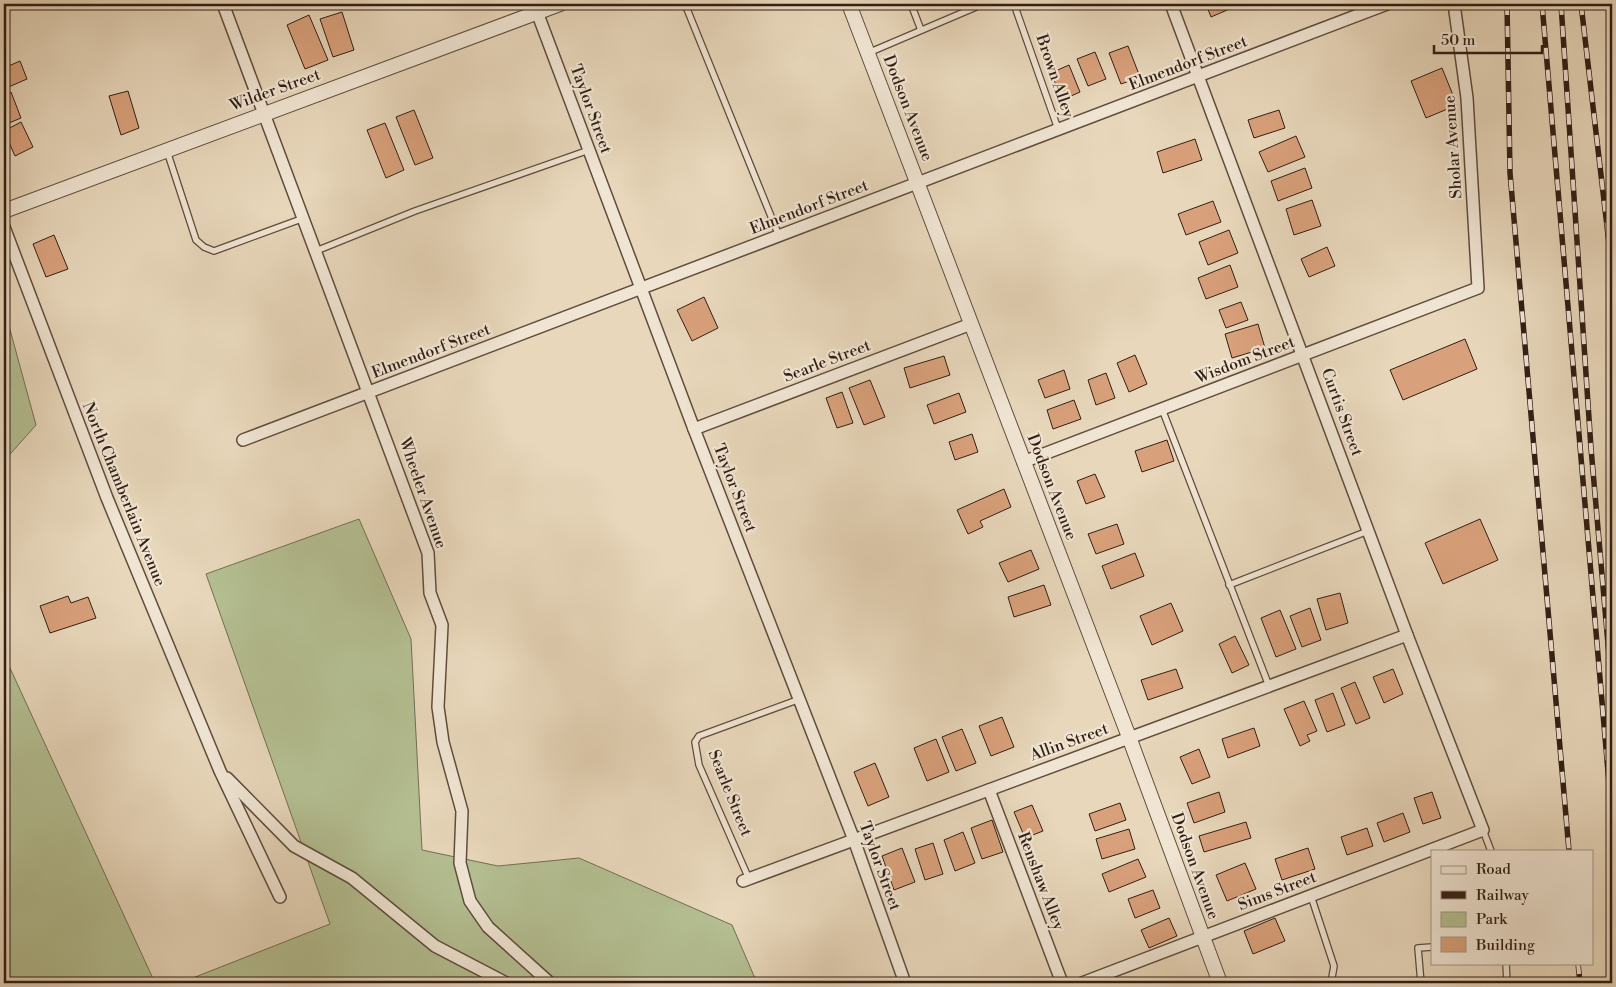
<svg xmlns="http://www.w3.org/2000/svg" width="1616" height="987" font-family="'Libre Bodoni',serif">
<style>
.green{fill:#b4bf92;stroke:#736e54}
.building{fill:#d9a17b;stroke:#321e15}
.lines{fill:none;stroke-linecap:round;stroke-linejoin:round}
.service-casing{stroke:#604c3e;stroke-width:8}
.minor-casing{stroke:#604c3e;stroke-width:14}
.tertiary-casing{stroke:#604c3e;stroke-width:16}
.service{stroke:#f0e5d3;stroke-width:5.5}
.minor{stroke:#f0e5d3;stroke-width:11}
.tertiary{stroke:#f0e5d3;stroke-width:14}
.rail-casing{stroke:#321e15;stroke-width:5.5}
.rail{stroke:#f0e5d3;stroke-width:4;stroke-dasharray:11;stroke-linecap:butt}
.labels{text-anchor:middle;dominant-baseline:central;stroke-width:4.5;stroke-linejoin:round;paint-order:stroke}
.street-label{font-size:16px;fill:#321e15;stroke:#f0e5d3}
</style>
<rect width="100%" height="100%" fill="#e8d7bb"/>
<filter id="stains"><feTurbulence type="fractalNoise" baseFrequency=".004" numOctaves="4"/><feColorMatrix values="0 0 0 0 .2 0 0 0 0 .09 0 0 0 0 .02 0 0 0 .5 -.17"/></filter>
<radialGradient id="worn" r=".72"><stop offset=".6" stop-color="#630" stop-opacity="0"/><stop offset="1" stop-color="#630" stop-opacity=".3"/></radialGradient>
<g class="green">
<polygon points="6,315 36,425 4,461 4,317"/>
<polygon points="359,519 411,639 422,850 498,866 579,858 732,925 757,983 180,983 330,924 206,574"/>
<polygon points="4,655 155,983 4,983"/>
</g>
<g class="building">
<polygon points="1206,4 1241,4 1211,17"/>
<polygon points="342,12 354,50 333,57 320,19"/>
<polygon points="309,15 328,60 305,69 287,25"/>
<polygon points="1128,46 1140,77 1121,84 1109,53"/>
<polygon points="1095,52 1106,79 1088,86 1077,59"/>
<polygon points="20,61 27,79 4,89 4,68"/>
<polygon points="1069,65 1080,92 1062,100 1051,73"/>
<polygon points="1442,68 1457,105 1426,118 1411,81"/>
<polygon points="128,91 139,128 121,135 109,96"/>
<polygon points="11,92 21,118 4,125 4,95"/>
<polygon points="414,110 433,158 415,165 396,117"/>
<polygon points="1279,110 1285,128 1254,138 1248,120"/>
<polygon points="21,122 33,147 15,156 4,131"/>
<polygon points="385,123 404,170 386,178 367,130"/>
<polygon points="1296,136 1305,157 1268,172 1259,152"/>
<polygon points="1195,139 1202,160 1163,173 1157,152"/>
<polygon points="1305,168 1312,188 1278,201 1271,181"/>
<polygon points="1312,200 1321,226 1294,235 1286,209"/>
<polygon points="1213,201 1221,222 1186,235 1178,214"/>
<polygon points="1229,230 1238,253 1208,265 1199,242"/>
<polygon points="54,235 68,269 46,277 33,244"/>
<polygon points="1327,247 1335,266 1309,277 1301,259"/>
<polygon points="1230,265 1238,287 1206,299 1198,278"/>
<polygon points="704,297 718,328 692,341 677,310"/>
<polygon points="1241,302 1248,320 1226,328 1219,310"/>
<polygon points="1258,324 1265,348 1232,358 1225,334"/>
<polygon points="1465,339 1477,369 1403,400 1390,370"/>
<polygon points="1135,355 1147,384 1129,392 1117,363"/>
<polygon points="944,356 950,375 910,388 904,368"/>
<polygon points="1064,370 1070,389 1045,398 1038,380"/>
<polygon points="1106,373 1115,398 1096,405 1088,380"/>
<polygon points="870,380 885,417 864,425 849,388"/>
<polygon points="842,392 853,423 837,428 826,398"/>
<polygon points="959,393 966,412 934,424 927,405"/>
<polygon points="1074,400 1081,419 1053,429 1047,410"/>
<polygon points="972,434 978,452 955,460 949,442"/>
<polygon points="1167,440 1174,461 1142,472 1135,451"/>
<polygon points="1095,474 1105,497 1086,504 1077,481"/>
<polygon points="1004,489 1011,507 980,521 983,527 968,534 957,510"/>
<polygon points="1480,519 1498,560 1443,584 1425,543"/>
<polygon points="1117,524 1124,544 1096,554 1088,534"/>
<polygon points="1031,550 1039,569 1008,582 999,563"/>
<polygon points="1135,553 1144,576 1111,589 1102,566"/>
<polygon points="1044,585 1051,605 1014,617 1008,597"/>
<polygon points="1340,593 1348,623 1326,630 1317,599"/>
<polygon points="68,596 71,603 88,597 96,618 50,633 40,606"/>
<polygon points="1171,603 1183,631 1152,645 1140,616"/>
<polygon points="1310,608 1321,640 1302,647 1290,616"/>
<polygon points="1280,610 1296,649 1276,657 1261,618"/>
<polygon points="1235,636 1249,665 1232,673 1219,644"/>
<polygon points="1176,669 1183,688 1148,700 1141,680"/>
<polygon points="1393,669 1403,694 1384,703 1373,677"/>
<polygon points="1355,682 1370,718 1356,724 1341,688"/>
<polygon points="1333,693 1345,725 1327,732 1315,700"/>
<polygon points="1304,701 1317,731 1307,735 1310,741 1300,746 1284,709"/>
<polygon points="1002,717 1014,747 991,756 979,726"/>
<polygon points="1254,728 1260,746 1228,758 1222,739"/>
<polygon points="962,729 976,763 956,771 942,737"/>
<polygon points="936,739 949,772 927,781 914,748"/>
<polygon points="1199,749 1210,777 1192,784 1180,757"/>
<polygon points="875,763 889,797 868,806 854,772"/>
<polygon points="1219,792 1225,812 1194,823 1187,803"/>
<polygon points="1432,792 1441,818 1423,824 1414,798"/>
<polygon points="1120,803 1126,820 1095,831 1089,814"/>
<polygon points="1032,805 1043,831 1025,838 1014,812"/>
<polygon points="1403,813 1410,832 1384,842 1377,823"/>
<polygon points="992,820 1003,852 982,859 971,828"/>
<polygon points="1246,822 1251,838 1204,852 1199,836"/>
<polygon points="1367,828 1373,846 1347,855 1341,837"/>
<polygon points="1129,829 1135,849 1102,859 1096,839"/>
<polygon points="963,832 975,863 955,871 944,840"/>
<polygon points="933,843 943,874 925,880 915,849"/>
<polygon points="902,848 915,882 894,890 882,856"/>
<polygon points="1308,848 1315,869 1282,880 1275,859"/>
<polygon points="1138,859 1146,877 1109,892 1102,874"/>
<polygon points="1245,863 1256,889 1227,901 1216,875"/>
<polygon points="1153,890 1160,908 1135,918 1128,899"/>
<polygon points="1169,918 1177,936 1149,948 1141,930"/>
<polygon points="1275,918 1285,941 1253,954 1244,931"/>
<polygon points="1492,980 1492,983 1451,983 1451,982"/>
</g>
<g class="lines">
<g class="service-casing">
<g id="service">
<polyline points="685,4 779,236"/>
<polyline points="911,4 921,30"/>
<polyline points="1014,4 1058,129"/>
<polyline points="868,53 976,7"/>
<polyline points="167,151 196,240 204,247 214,251 304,218"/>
<polyline points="316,251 415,211 589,150"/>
<polyline points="1162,409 1269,686"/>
<polyline points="1229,585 1368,531"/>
<polyline points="1483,830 1491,851"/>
<polyline points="749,879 699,765 695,742 699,736 800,699"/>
<polyline points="1311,896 1334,966 1331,983"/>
<polyline points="1506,963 1507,983"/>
<polyline points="1421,983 1418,948 1432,947"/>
</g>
</g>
<g class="minor-casing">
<g id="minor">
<polyline points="223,4 428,553 430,593 442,625 438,707 443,742 462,811 460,863 470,901 488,927 550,983"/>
<polyline points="534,4 694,429 854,840 905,983"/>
<polyline points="4,227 107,498 220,771 280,897"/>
<polyline points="694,429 971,324"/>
<polyline points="243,440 1387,4"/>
<polyline points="1023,462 1478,288 1467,98 1454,4"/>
<polyline points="227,778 294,846 352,878 435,946 506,983"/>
<polyline points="989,790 1062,983"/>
<polyline points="743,881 1407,635"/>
<polyline points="1082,983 1483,830 1407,635 1171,4"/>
</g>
</g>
<g class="tertiary-casing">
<g id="tertiary">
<polyline points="849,4 1129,737 1220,983"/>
<polyline points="4,211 560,4"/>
</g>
</g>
<use href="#service" class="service"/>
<use href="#minor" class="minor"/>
<use href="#tertiary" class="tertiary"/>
<g class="rail-casing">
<g id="rail">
<polyline points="1507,4 1510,173 1569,851"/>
<polyline points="1542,4 1612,818"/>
<polyline points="1561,4 1591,448 1612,690"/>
<polyline points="1581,4 1612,269"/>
<polyline points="1578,963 1580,983"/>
</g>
</g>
<use href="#rail" class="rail"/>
</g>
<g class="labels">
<g class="street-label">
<text transform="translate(1188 63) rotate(-21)">Elmendorf Street</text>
<text transform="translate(1055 76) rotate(71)">Brown Alley</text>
<text transform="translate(275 90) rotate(-20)">Wilder Street</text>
<text transform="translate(908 108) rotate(69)">Dodson Avenue</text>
<text transform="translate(591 109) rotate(70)">Taylor Street</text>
<text transform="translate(1453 147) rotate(-94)">Sholar Avenue</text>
<text transform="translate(809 207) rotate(-21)">Elmendorf Street</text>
<text transform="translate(431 351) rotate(-21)">Elmendorf Street</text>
<text transform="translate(1245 360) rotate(-21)">Wisdom Street</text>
<text transform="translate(827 361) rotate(-21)">Searle Street</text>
<text transform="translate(1342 412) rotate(70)">Curtis Street</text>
<text transform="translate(1052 487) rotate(69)">Dodson Avenue</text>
<text transform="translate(735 488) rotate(69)">Taylor Street</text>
<text transform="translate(423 493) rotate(71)">Wheeler Avenue</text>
<text transform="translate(124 494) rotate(68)">North Chamberlain Avenue</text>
<text transform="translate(1069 742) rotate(-20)">Allin Street</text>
<text transform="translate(730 793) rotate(68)">Searle Street</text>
<text transform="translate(880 866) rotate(70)">Taylor Street</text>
<text transform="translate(1195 866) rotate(70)">Dodson Avenue</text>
<text transform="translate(1041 881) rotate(69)">Renshaw Alley</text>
<text transform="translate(1277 891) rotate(-21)">Sims Street</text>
</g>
</g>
<rect width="1616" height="987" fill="none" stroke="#e8d7bb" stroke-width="20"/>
<rect x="5" y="5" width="1606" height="977" fill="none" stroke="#321e15" stroke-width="2.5"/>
<rect x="10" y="10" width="1596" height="967" fill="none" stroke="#321e15"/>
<rect x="1431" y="850" width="162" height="115" fill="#f0e5d3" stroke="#a49587"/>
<rect x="1441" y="866" width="25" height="8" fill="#f0e5d3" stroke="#a49587"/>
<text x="1476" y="874" font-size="15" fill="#321e15">Road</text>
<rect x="1441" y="891" width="25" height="8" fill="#321e15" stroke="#a49587"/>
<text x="1476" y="900" font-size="15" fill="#321e15">Railway</text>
<rect x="1441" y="912" width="25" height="15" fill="#b4bf92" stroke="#a49587"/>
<text x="1476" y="924" font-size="15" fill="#321e15">Park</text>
<rect x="1441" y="937" width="25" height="15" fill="#d9a17b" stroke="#a49587"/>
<text x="1476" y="950" font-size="15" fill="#321e15">Building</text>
<path d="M1434 45v8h108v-8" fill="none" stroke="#321e15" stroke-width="2.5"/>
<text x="1441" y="45" font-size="15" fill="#321e15" stroke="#f0e5d3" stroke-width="4" paint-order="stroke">50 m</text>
<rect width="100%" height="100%" filter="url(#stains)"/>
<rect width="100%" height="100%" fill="url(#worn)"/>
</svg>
